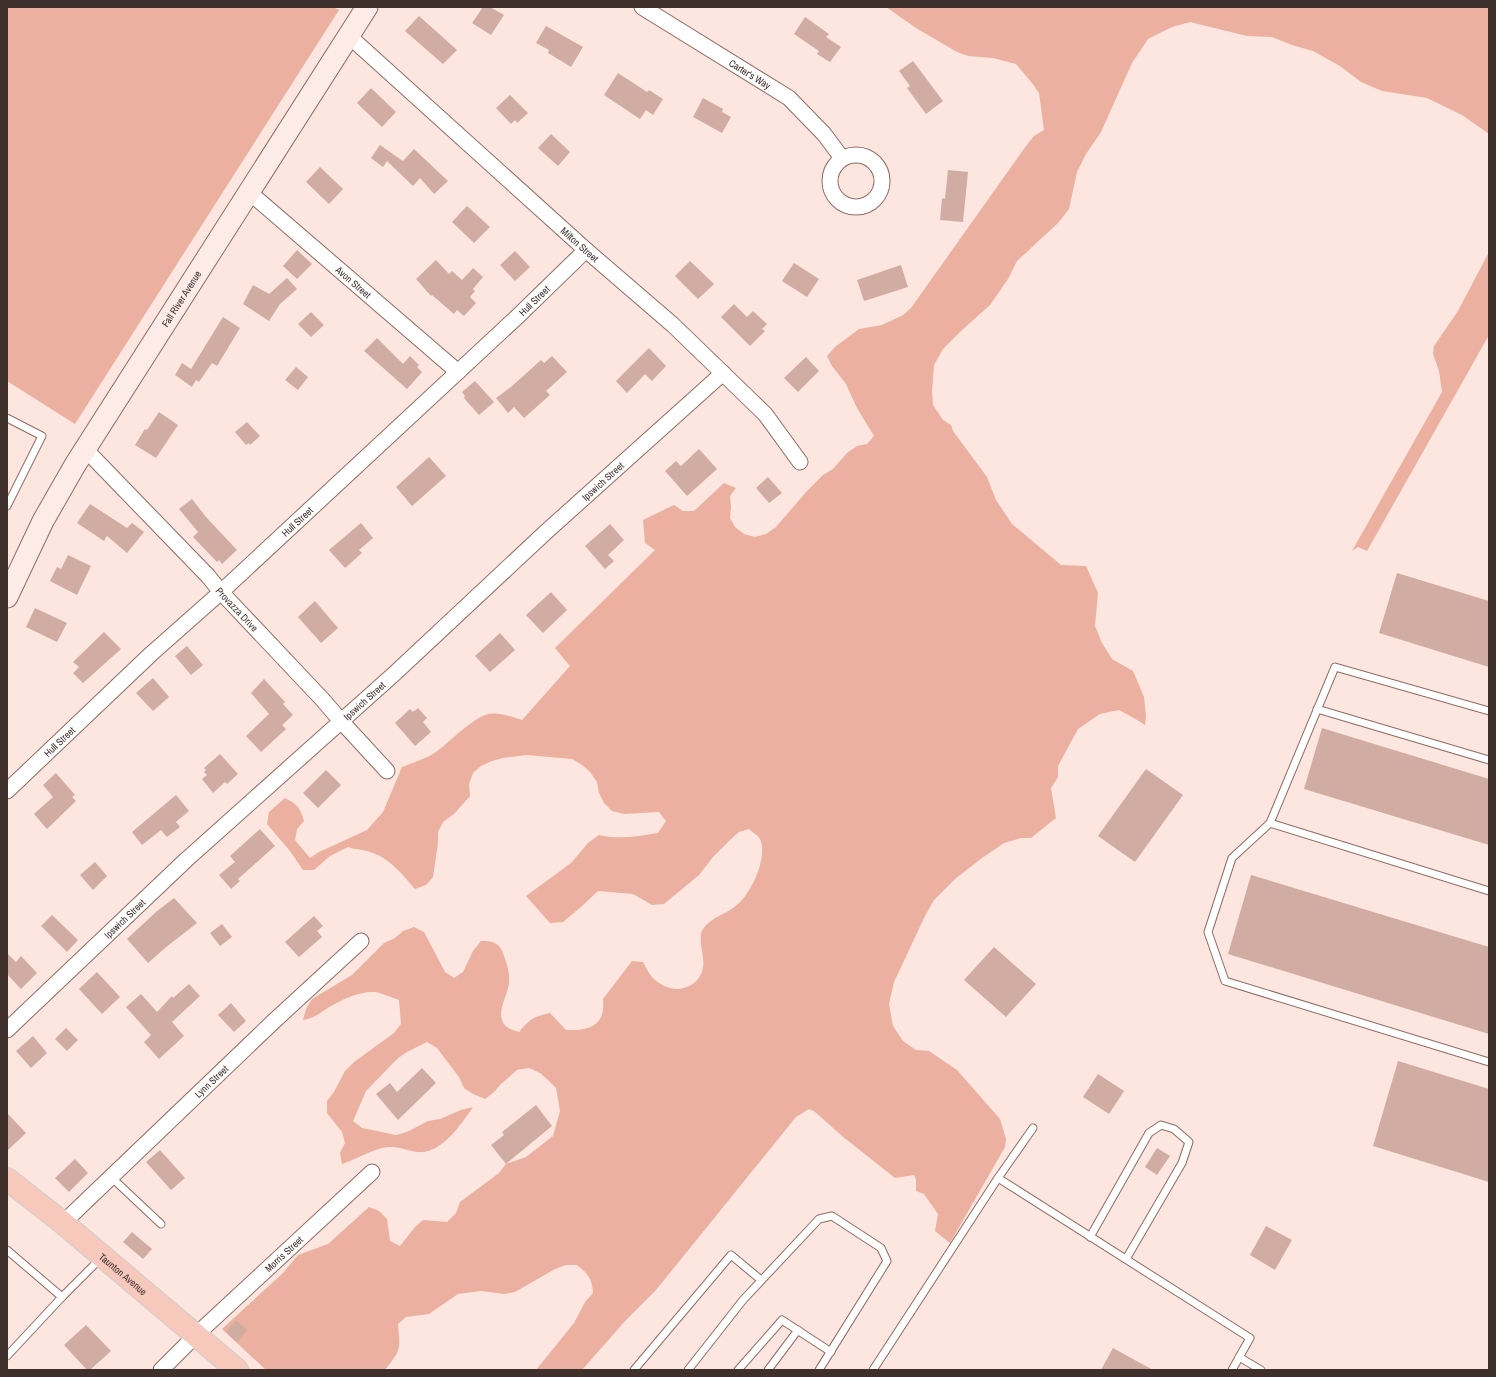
<svg xmlns="http://www.w3.org/2000/svg" width="1496" height="1377" font-family="'Archivo Narrow',sans-serif">
<style>
.green{fill:#ecb0a0}
.building{fill:#d1aca2}
.lines{fill:none;stroke-linecap:round;stroke-linejoin:round}
.service-casing{stroke:#8e6c63;stroke-width:9}
.minor-casing{stroke:#8e6c63;stroke-width:17}
.secondary-casing{stroke:#8e6c63;stroke-width:23}
.trunk-casing{stroke:#d1cdcc;stroke-width:24}
.service{stroke:#fff;stroke-width:7}
.minor{stroke:#fff;stroke-width:15}
.secondary{stroke:#fcebe6;stroke-width:21}
.trunk{stroke:#f7c8bc;stroke-width:22}
.labels{text-anchor:middle;dominant-baseline:central;stroke-width:3;stroke-linejoin:round;paint-order:stroke}
.street-label{font-size:10px;fill:#3f302c;stroke:#fff7f4}
</style>
<rect width="100%" height="100%" fill="#fde6df"/>
<g class="green">
<polygon points="7,7 333,7 339,10 75,424 7,381"/>
<path d="M886 7H1489V134L1462 115 1427 98 1382 91 1361 82 1340 66 1313 51 1292 45 1272 37 1247 36 1190 22 1172 27 1148 39 1132 63 1101 132 1086 154 1077 172 1069 209 1058 223 1017 261 1008 279 990 305 961 331 943 349 934 365 932 391 933 405 943 420 951 425 953 431 987 477 996 500 1012 524 1061 565 1086 566 1098 593 1095 626 1102 643 1112 659 1133 671 1144 697 1146 716 1145 725 1139 721 1119 710 1100 714 1078 729 1058 766V777L1051 788 1056 818 1031 838H1021L1004 843 982 858 955 879 934 900 925 916 894 982 889 1004 893 1026 903 1041 916 1050 929 1051 957 1070 1000 1119 1006 1139 1005 1147 950 1243 935 1231 938 1214 924 1194 916 1191V1180L914 1175 895 1178 842 1136 814 1111 809 1109 796 1117 656 1290 626 1320 582 1370H536L574 1323 585 1302 593 1293C592 1278 588 1274 577 1265H566L555 1269 515 1292 504 1294 481 1291 458 1294 429 1314 406 1317 398 1324C400 1350 402 1348 385 1370H266L222 1329 283 1273 298 1255 328 1244 369 1207 379 1211 387 1219 390 1241 400 1246 415 1227 423 1220 447 1222 456 1213 460 1202 499 1173 506 1164 526 1157 553 1136 560 1111 558 1099 556 1088 548 1080 540 1073 529 1068 517 1070 501 1084 494 1092 485 1099 473 1094 464 1088 459 1077 437 1048 427 1042 407 1052 398 1058 366 1091 353 1121 362 1128 396 1135 407 1132 428 1121 440 1119 461 1110 473 1107C462 1123 443 1152 421 1152 409 1152 400 1146 388 1147 372 1149 357 1159 342 1164L340 1153 345 1143 342 1132 327 1113V1101L334 1092 345 1071 354 1062 394 1033 401 1024 399 1000C392 998 383 993 375 992 361 991 345 998 333 1005 320 1012 318 1017 303 1020L306 1009 312 999 352 975 384 943 395 938 403 931 414 927 424 932 445 972 454 978 463 972 473 951 481 941C494 941 500 943 504 956 507 965 510 973 509 983 508 994 498 1009 502 1020 504 1028 513 1030 519 1032 529 1020 534 1016 550 1013L566 1030C589 1031 606 1026 603 999L632 961 643 962C646 968 650 976 655 980 668 991 686 993 698 979 711 963 695 942 703 929 712 916 728 914 739 903 752 891 768 857 760 839 758 835 752 832 749 829L739 832 730 840 713 857 699 875 664 904 652 905 633 894 598 891 581 907 563 922 550 923 526 896 563 869 572 862 588 843 599 835C618 840 639 836 658 833L666 821 659 812 624 814 612 811 604 803 599 793 597 782 590 772 582 765 572 759 538 756 526 755 503 758 492 761 481 766 473 773 469 784 470 796 454 814 443 822 438 832V843L433 877 426 885 415 889C402 874 390 858 370 852 363 849 356 850 348 847L330 856 314 870H303L290 851 267 824 269 812 285 798C297 804 300 807 304 821L297 829 295 840 310 858 319 852 367 830 383 812 402 767C413 763 425 759 436 752 450 742 473 717 489 714 497 712 514 717 522 720L570 666 555 648 655 550 645 543 643 520 674 505 683 511H694L724 483 736 488 730 496 731 507 730 518 735 527 744 534 755 537 766 534 776 527 807 491 823 475 833 469 847 453 857 446 867 444 874 436 857 408 846 384 832 366 827 356 835 347 859 329 882 325 903 315 911 308 1026 146 1034 136 1044 130 1039 93 1032 83 1016 64 993 58 968 56 957 52 916 28Z"/>
<polygon points="1489,252 1489,335 1367,551 1358,547 1352,551 1442,392 1439,371 1433,354 1434,346 1458,311"/>
</g>
<g class="building">
<polygon points="483,7 490,7 504,15 491,35 472,23"/>
<polygon points="419,16 457,50 443,64 405,31"/>
<polygon points="805,17 829,34 826,37 841,47 830,62 817,54 819,51 794,34"/>
<polygon points="546,26 583,47 571,67 548,53 549,50 536,43"/>
<polygon points="913,61 943,101 926,114 907,88 910,86 899,71"/>
<polygon points="618,73 647,92 649,90 663,99 653,115 646,110 640,119 604,95"/>
<polygon points="371,88 396,112 382,127 357,103"/>
<polygon points="510,95 528,113 517,123 515,120 511,124 496,108"/>
<polygon points="703,98 723,109 722,112 731,117 722,133 693,117"/>
<polygon points="551,134 570,152 558,166 538,148"/>
<polygon points="380,145 403,161 414,149 448,181 434,194 420,178 413,186 387,161 383,167 371,158"/>
<polygon points="320,167 343,189 329,204 306,182"/>
<polygon points="948,170 968,172 963,222 940,220 942,198 945,199"/>
<polygon points="467,206 490,227 474,243 452,222"/>
<polygon points="297,250 312,264 297,279 283,266"/>
<polygon points="515,251 530,267 515,281 500,265"/>
<polygon points="436,260 449,274 452,271 462,280 473,268 483,277 473,289 475,291 470,297 476,303 464,316 457,310 454,314 432,295 431,296 416,279"/>
<polygon points="690,261 714,284 698,299 675,276"/>
<polygon points="794,263 819,279 807,297 782,281"/>
<polygon points="901,265 908,287 864,301 857,280"/>
<polygon points="287,278 297,289 280,304 269,321 243,304 253,285 269,294"/>
<polygon points="734,304 747,317 753,311 767,324 762,329 765,331 750,346 721,317"/>
<polygon points="311,312 324,325 311,337 298,324"/>
<polygon points="223,317 240,328 217,366 212,363 199,382 196,380 192,387 175,375 182,363 191,369"/>
<polygon points="377,338 403,364 410,356 419,365 417,367 422,372 407,389 364,351"/>
<polygon points="649,348 666,366 652,381 645,374 627,393 616,381"/>
<polygon points="552,356 567,372 546,391 550,395 524,418 514,407 508,413 496,398 511,387 541,360 544,363"/>
<polygon points="806,357 819,371 798,392 784,378"/>
<polygon points="296,367 308,377 298,390 285,380"/>
<polygon points="475,381 494,402 479,415 464,398 465,396 462,392"/>
<polygon points="159,412 178,425 156,458 135,445 145,429 147,430"/>
<polygon points="247,422 260,436 250,445 249,443 246,445 235,432"/>
<polygon points="699,449 717,469 687,496 665,471 676,461 681,466"/>
<polygon points="429,457 446,476 412,506 396,487"/>
<polygon points="768,477 782,493 769,503 756,488"/>
<polygon points="192,499 206,517 237,550 222,564 219,560 217,562 193,537 198,532 179,509"/>
<polygon points="90,504 127,528 132,523 144,532 127,553 107,536 104,541 77,523"/>
<polygon points="361,523 373,538 359,550 362,553 345,568 329,550"/>
<polygon points="610,524 624,540 608,555 614,561 605,569 585,546"/>
<polygon points="68,555 91,566 77,595 50,581 57,567 61,569"/>
<polygon points="1397,573 1489,601 1489,667 1379,633"/>
<polygon points="551,592 567,610 543,633 526,615"/>
<polygon points="315,601 338,628 321,643 298,617"/>
<polygon points="35,608 67,623 57,642 26,627"/>
<polygon points="104,632 121,649 83,683 73,673 79,667 73,662"/>
<polygon points="500,633 515,650 490,672 475,656"/>
<polygon points="187,646 203,665 191,675 175,656"/>
<polygon points="153,678 169,697 153,711 136,693"/>
<polygon points="264,679 285,702 283,704 293,715 282,725 286,729 261,752 246,736 269,714 251,693"/>
<polygon points="418,708 427,718 423,722 431,732 415,746 395,723 410,709 413,712"/>
<polygon points="1322,728 1489,779 1489,845 1304,789"/>
<polygon points="220,754 238,774 227,784 225,782 213,793 202,779 207,775 204,772 206,770 204,768"/>
<polygon points="1146,769 1183,795 1135,862 1098,836"/>
<polygon points="326,770 341,785 318,808 303,793"/>
<polygon points="56,773 75,795 72,797 76,801 47,829 34,814 53,797 43,785"/>
<polygon points="176,795 189,811 176,822 180,827 167,837 161,830 142,845 132,832"/>
<polygon points="260,829 275,846 238,879 240,881 231,889 219,875 235,862 230,856"/>
<polygon points="95,862 107,876 93,890 80,875"/>
<polygon points="1251,875 1489,947 1489,1034 1228,954"/>
<polygon points="174,898 197,923 165,948 148,963 127,939 156,912"/>
<polygon points="52,915 78,940 67,952 41,926"/>
<polygon points="314,916 323,926 317,931 322,937 299,957 285,942"/>
<polygon points="222,924 232,937 220,946 210,933"/>
<polygon points="994,947 1036,984 1006,1017 964,980"/>
<polygon points="7,953 16,962 21,956 37,973 21,989 7,974"/>
<polygon points="97,972 120,997 102,1014 79,989"/>
<polygon points="189,984 200,996 172,1022 184,1036 159,1059 144,1042 151,1035 126,1007 141,994 157,1012 172,996 173,998"/>
<polygon points="231,1003 246,1021 234,1032 218,1015"/>
<polygon points="66,1028 78,1040 67,1051 55,1039"/>
<polygon points="33,1036 47,1053 31,1068 16,1051"/>
<polygon points="1398,1061 1489,1089 1489,1182 1373,1146"/>
<polygon points="422,1068 436,1083 398,1120 376,1094 390,1083 397,1092"/>
<polygon points="1098,1074 1124,1091 1109,1114 1083,1097"/>
<polygon points="536,1105 552,1126 506,1164 491,1145 504,1135 502,1132"/>
<polygon points="7,1113 26,1133 7,1151"/>
<polygon points="1157,1148 1170,1156 1157,1175 1145,1167"/>
<polygon points="160,1150 185,1178 171,1190 146,1162"/>
<polygon points="75,1159 88,1173 69,1192 55,1178"/>
<polygon points="1266,1226 1292,1240 1275,1270 1250,1255"/>
<polygon points="132,1232 152,1249 143,1259 123,1242"/>
<polygon points="236,1320 247,1330 237,1342 226,1332"/>
<polygon points="86,1325 111,1351 90,1370 87,1370 64,1345"/>
<polygon points="1113,1348 1153,1370 1101,1370"/>
</g>
<g class="lines">
<g class="service-casing">
<g id="service">
<polyline points="7,418 42,436 7,506"/>
<polyline points="1317,709 1489,760"/>
<polyline points="1489,711 1335,667 1270,823 1489,891"/>
<polyline points="1270,823 1232,858 1208,932 1225,981 1489,1062"/>
<polyline points="111,1177 161,1224"/>
<polyline points="998,1178 1250,1338 1232,1370"/>
<polyline points="1090,1237 1149,1133 1161,1125 1174,1129 1189,1142 1182,1163 1126,1259"/>
<polyline points="7,1250 62,1297 101,1258"/>
<polyline points="7,1356 62,1297"/>
<polyline points="1239,1357 1261,1370"/>
<polyline points="634,1370 731,1255 761,1280"/>
<polyline points="688,1370 743,1300 819,1219 832,1216 881,1248 887,1261 819,1370"/>
<polyline points="738,1370 782,1320 831,1352"/>
<polyline points="768,1370 798,1330"/>
<polyline points="873,1370 998,1178 1033,1128"/>
</g>
</g>
<g class="minor-casing">
<g id="minor">
<path id="s1" d="M642 7 789 98 824 134 842 158"/>
<path id="s2" d="M349 36 586 250 673 325 765 414 800 462"/>
<circle cx="856" cy="181" r="26"/>
<path id="s3" d="M249 192 458 372"/>
<path id="s4" d="M85 449 208 576 221 592 322 699 341 721 387 771"/>
<path id="s5" d="M7 791 151 654 221 592 517 317 586 250"/>
<path id="s6" d="M7 1030 186 860 394 674 547 531 723 373"/>
<path id="s7" d="M63 1223 273 1022 361 941"/>
<path id="s8" d="M161 1370 196 1335 372 1172"/>
</g>
</g>
<g class="secondary-casing">
<g id="secondary">
<path id="s9" d="M7 597 43 521 75 465 367 7"/>
</g>
</g>
<g class="trunk-casing">
<g id="trunk">
<path id="s10" d="M7 1179 63 1223 237 1370"/>
</g>
</g>
<use href="#service" class="service"/>
<use href="#minor" class="minor"/>
<use href="#secondary" class="secondary"/>
<use href="#trunk" class="trunk"/>
</g>
<g class="labels">
<g class="street-label">
<text stroke="none"><textPath href="#s1" startOffset="127">Carter's Way</textPath></text>
<text stroke="none"><textPath href="#s2" startOffset="311">Milton Street</textPath></text>
<text stroke="none"><textPath href="#s3" startOffset="138">Avon Street</textPath></text>
<text stroke="none"><textPath href="#s9" startOffset="346">Fall River Avenue</textPath></text>
<text stroke="none"><textPath href="#s5" startOffset="720">Hull Street</textPath></text>
<text stroke="none"><textPath href="#s6" startOffset="810">Ipswich Street</textPath></text>
<text stroke="none"><textPath href="#s5" startOffset="396">Hull Street</textPath></text>
<text stroke="none"><textPath href="#s4" startOffset="221">Provazza Drive</textPath></text>
<text stroke="none"><textPath href="#s6" startOffset="486">Ipswich Street</textPath></text>
<text stroke="none"><textPath href="#s5" startOffset="72">Hull Street</textPath></text>
<text stroke="none"><textPath href="#s6" startOffset="162">Ipswich Street</textPath></text>
<text stroke="none"><textPath href="#s7" startOffset="205">Lynn Street</textPath></text>
<text stroke="none"><textPath href="#s8" startOffset="169">Morris Street</textPath></text>
<text stroke="none"><textPath href="#s10" startOffset="150">Taunton Avenue</textPath></text>
</g>
</g>
<rect width="1496" height="1377" fill="none" stroke="#3f302c" stroke-width="16"/>
</svg>
